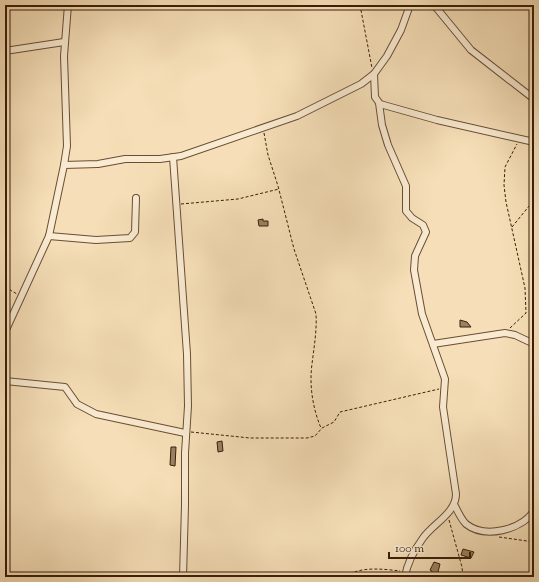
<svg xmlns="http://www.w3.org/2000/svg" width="539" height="582" font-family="'Sorts Mill Goudy',serif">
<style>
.building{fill:#9b8264;stroke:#391e08}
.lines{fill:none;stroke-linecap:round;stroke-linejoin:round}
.minor-casing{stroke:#684e34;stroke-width:8}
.path{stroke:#391e08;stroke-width:1;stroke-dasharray:3 2;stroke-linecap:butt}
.minor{stroke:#f9ead1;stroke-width:6}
</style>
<rect width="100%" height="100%" fill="#f6dfb8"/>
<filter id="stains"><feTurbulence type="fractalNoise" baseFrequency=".005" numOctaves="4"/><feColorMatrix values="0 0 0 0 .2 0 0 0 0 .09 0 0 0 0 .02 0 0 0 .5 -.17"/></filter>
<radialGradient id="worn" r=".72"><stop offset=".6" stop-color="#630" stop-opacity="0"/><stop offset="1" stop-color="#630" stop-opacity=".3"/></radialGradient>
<g class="building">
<polygon points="263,219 263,221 268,221 268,226 259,226 258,220"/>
<polygon points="460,320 467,322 471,327 460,327"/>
<polygon points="222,441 223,451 218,452 217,442"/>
<polygon points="171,447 176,447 175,466 170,465"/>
<polygon points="463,549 474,552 471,558 461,555"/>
<polygon points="434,562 440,564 438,572 440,573 439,577 431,575 432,571 430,570"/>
</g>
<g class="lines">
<g class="minor-casing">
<g id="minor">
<polyline points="434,5 471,50 534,99"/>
<polyline points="5,51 64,42"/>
<polyline points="374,74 375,97 380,104 437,120 534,142"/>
<path d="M379 103 382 125 388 145 406 186V211L412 218 423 225 426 232 415 256 414 270 422 314 445 379 443 407 456 494C456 513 434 523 423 538 415 549 407 563 405 577"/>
<polyline points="173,157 187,354 188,406 185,453 185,505 183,577"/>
<polyline points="64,165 98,164 125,159 160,159 181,156 297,116 361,84 374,74 387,56 401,30 410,5"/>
<polyline points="49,236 96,240 130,238 135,232 136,198"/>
<polyline points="5,332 49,236 64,165 67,146 64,56 68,5"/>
<polyline points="433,344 505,333 515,335 534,344"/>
<polyline points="5,381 65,387 77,404 96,414 185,433"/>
<path d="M455 506C458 512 461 519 466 524 485 539 521 530 534 511"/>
</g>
</g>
<g class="path">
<polyline points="360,5 372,68"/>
<path d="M264 133 268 155 278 186 294 249 316 314C317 331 314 347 312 364 309 386 313 409 321 428"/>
<polyline points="181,204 238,199 279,189"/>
<polyline points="512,227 534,200"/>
<polyline points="5,287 17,294"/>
<polyline points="510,328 526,313 525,288 506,202 504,185 505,167 517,144"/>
<polyline points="191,432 250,438 307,438 315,436 322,428 334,422 340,412 439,389"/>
<polyline points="449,520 462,567 463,577"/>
<polyline points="499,537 534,542"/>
<path d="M346 577C358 566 384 569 400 571"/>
</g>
<use href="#minor" class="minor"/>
</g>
<rect width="539" height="582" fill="none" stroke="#f6dfb8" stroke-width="20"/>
<rect x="6" y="6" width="527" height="570" fill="none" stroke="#391e08" stroke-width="2"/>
<rect x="10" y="10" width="519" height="562" fill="none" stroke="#391e08"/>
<path d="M389 552v6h81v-6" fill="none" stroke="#391e08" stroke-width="2"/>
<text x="395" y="552" font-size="12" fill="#391e08" stroke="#f9ead1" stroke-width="3" paint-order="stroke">100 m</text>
<rect width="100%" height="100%" filter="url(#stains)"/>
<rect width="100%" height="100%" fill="url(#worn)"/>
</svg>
